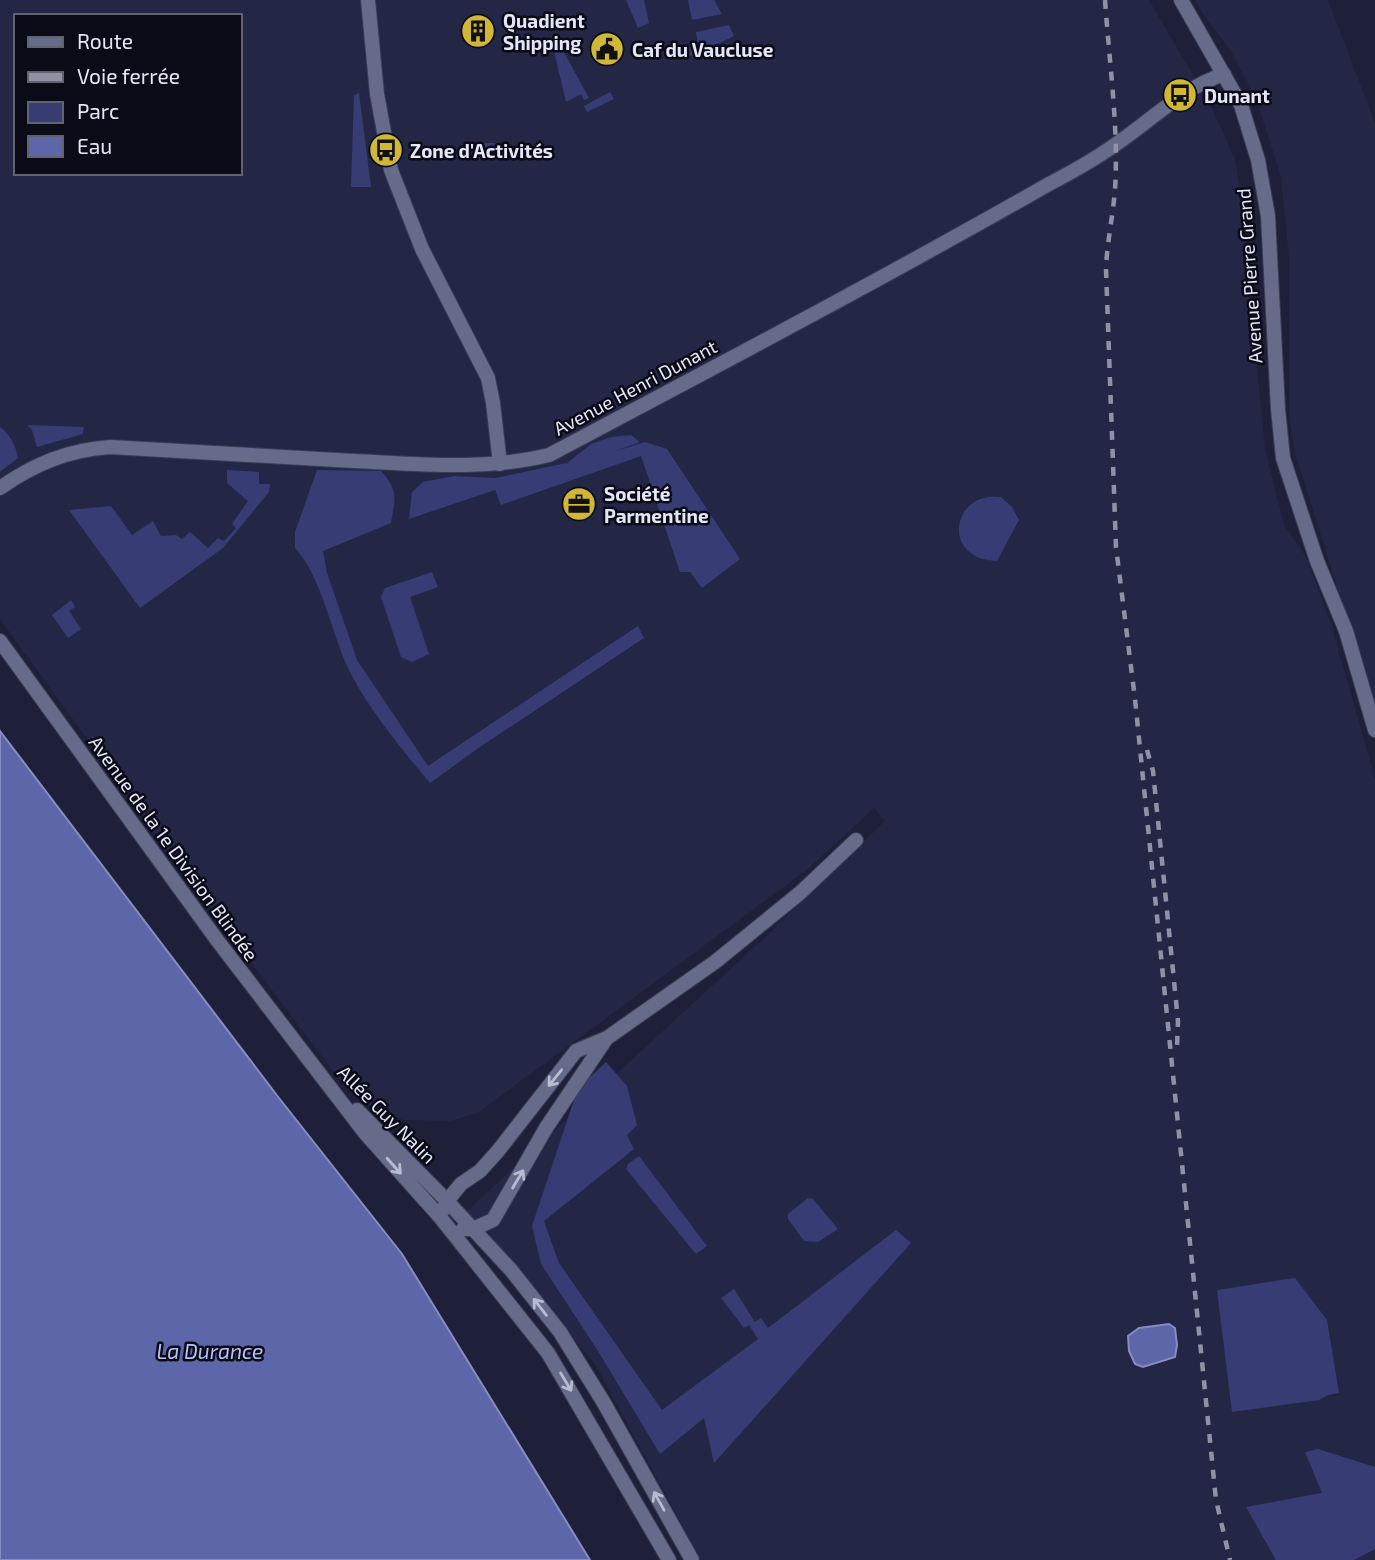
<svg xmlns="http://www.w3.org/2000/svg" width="1375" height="1560" font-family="'Exo 2',sans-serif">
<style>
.built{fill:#232745;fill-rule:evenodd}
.green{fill:#373c75}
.water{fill:#5e66aa;stroke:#868dc1;stroke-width:2}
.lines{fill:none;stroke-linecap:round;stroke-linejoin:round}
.minor-casing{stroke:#393c53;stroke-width:16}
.tertiary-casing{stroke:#393c53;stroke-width:16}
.minor{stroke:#656b89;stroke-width:14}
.tertiary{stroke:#656b89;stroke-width:14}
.rail{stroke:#8f92a6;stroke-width:4.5;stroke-dasharray:9 9;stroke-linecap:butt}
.oneway{stroke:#b8bcd1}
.labels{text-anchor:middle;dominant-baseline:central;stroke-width:5;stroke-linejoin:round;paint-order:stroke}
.poi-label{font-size:19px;font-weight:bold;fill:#e4e7f8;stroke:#0a0b16;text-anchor:start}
.street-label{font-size:19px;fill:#e4e7f8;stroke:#0a0b16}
.water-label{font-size:21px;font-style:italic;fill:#b6c0f9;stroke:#0a0b16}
</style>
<rect width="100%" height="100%" fill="#1d2038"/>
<g class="built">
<path d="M0 0H1149L1211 106 1235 159 1245 220 1247 266 1265 448 1284 525 1306 557 1332 627 1375 779V1560H701L595 1364 467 1211 762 940 885 821 874 808 808 869 479 1112 451 1121 403 1120 367 1104 339 1079 202 897 0 619ZM16 16H240V173H16Z"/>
<polygon points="1196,0 1328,0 1375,123 1375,708 1295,453 1289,415 1289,257 1281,177 1257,101 1231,51 1203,14"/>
</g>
<g class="green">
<polygon points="626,0 644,0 649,23 638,28"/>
<polygon points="688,0 714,0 722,14 692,20"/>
<polygon points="729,25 734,36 693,56 687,55 686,47 698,44 696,32"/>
<polygon points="555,36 589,98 584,100 581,94 566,102 551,38"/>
<polygon points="610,92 614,99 587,112 584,106"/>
<polygon points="359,93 371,187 351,187 354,95"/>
<polygon points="486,143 496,143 497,149 495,153 475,160 471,148"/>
<polygon points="27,425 84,427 83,434 37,447 32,430"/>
<path d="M0 427C10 434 16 446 18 458L0 472Z"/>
<polygon points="631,435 640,442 613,452 645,442 667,449 740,559 702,588 690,572 680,572 641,456 501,505 495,490 409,519 412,492 423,482 454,476 496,478 552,466 567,463 591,444 611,437"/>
<polygon points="227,470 259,472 259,484 270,484 269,492 223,548 140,608 69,510 111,506 132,535 153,521 161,536 176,535 182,539 190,532 208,548 218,538 224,541 236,528 232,524 248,501 227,483"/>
<path d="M317 470 381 471C399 491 395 498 391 523L323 551 327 573 357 660 428 766 638 626 644 638 480 747 430 783C403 751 367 707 349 670 331 633 322 577 295 548V532Z"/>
<path d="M1001 497 1012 507 1019 520 997 561C987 560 978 559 971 553 949 537 959 504 984 498 989 496 996 497 1001 497Z"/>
<polygon points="432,572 438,587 410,597 429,654 412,662 401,657 381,597 385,588"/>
<polygon points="71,600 75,607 69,611 81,629 68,638 52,615"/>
<polygon points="606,1062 627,1086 637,1125 627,1135 634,1149 544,1221 559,1263 662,1410 758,1339 749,1325 744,1328 721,1298 734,1289 755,1322 761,1318 768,1328 896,1230 911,1243 714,1463 704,1418 660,1454 598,1351 541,1264 532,1226 578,1088"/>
<polygon points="639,1156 707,1246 696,1254 626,1169 628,1164"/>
<polygon points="808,1198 813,1199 838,1229 818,1242 804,1241 788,1219 788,1214"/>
<polygon points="1295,1278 1327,1320 1339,1393 1328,1395 1319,1400 1232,1412 1217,1290"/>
<polygon points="1318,1449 1375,1467 1375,1549 1354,1560 1276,1560 1246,1507 1322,1493 1305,1452"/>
</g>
<g class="water">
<polygon points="0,731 279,1098 402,1254 590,1560 0,1560"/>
<polygon points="1169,1324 1175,1328 1177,1345 1175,1357 1143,1367 1135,1364 1129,1351 1128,1336 1139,1328"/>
</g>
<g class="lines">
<g class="minor-casing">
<g id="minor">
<polyline points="368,0 377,94 391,170 422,249 488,378 493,403 500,464"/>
<path d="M0 488C34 464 68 450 110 447 191 451 272 457 354 461 419 464 485 471 549 455 717 366 884 278 1049 184 1076 170 1102 155 1126 137 1158 114 1186 87 1224 74"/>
<polyline points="0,641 217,940 365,1133 440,1217 548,1353 669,1560"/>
<polyline points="357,1110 447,1201 511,1270 560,1332 604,1403 692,1560"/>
<polyline points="443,1210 447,1201 461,1184 480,1171 498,1151 576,1051 607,1038 715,962 800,893 856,840"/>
<polyline points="463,1229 473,1229 493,1220 546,1128 606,1039"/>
</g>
</g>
<g class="tertiary-casing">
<polyline id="tertiary" points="1181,0 1241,105 1258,160 1268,216 1278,409 1283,458 1317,561 1346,631 1375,730"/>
</g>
<use href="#minor" class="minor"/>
<use href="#tertiary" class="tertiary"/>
<g class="rail">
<path d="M1105 0C1109 60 1119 130 1115 189 1113 216 1107 242 1106 269L1116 547 1135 699 1216 1500 1230 1560"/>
<polyline points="1147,750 1153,771 1178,1021 1177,1046"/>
</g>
</g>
<defs><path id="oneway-shaft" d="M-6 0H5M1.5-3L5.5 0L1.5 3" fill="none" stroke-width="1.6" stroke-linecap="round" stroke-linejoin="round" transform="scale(1.75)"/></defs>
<g class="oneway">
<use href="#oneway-shaft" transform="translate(555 1078) rotate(129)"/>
<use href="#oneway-shaft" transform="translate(394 1166) rotate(48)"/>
<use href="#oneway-shaft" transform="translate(518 1179) rotate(-59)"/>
<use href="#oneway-shaft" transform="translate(540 1307) rotate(-128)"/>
<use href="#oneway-shaft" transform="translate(566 1382) rotate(59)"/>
<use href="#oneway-shaft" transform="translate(659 1501) rotate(-119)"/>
</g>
<defs>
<g id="building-disc" transform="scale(1.75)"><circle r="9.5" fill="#d1b736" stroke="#0a0b16"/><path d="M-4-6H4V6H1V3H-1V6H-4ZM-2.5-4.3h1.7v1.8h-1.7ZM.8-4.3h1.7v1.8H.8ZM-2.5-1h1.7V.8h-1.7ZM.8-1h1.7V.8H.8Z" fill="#111"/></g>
<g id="civic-disc" transform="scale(1.75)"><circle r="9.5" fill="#d1b736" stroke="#0a0b16"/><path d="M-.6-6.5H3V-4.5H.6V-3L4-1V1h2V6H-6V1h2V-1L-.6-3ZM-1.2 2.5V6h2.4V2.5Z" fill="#111"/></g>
<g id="bus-disc" transform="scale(1.75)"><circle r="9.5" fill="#d1b736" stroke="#0a0b16"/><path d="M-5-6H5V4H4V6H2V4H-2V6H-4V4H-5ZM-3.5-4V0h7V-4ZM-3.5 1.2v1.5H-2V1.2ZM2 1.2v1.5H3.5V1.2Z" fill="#111"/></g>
<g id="office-disc" transform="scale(1.75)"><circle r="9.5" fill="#d1b736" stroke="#0a0b16"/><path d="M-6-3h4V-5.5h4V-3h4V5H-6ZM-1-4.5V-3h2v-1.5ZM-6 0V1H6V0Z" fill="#111"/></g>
</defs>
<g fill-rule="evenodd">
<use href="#building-disc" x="478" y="31"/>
<use href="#civic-disc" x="607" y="49"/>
<use href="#bus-disc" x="1180" y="95"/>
<use href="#bus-disc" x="386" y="150"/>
<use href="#office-disc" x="579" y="504"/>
</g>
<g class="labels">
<g class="poi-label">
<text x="503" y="20">Quadient<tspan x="503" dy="22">Shipping</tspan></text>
<text x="632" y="49">Caf du Vaucluse</text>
<text x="1204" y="95">Dunant</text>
<text x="410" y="150">Zone d'Activités</text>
<text x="604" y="493">Société<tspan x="604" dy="22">Parmentine</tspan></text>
</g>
<g class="street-label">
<text transform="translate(1249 276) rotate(-94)">Avenue Pierre Grand</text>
<text transform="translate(635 387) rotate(-28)">Avenue Henri Dunant</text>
<text transform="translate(174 848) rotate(54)">Avenue de la 1e Division Blindée</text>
<text transform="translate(387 1114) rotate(45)">Allée Guy Nalin</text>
</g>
<g class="water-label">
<text x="210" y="1350">La Durance</text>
</g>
</g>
<rect x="14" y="14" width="228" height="161" fill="#0a0b16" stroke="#616370" stroke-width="2"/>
<rect x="28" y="37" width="35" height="10" fill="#656b89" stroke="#616370" stroke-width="2"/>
<text x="77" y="49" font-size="21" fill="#e4e7f8">Route</text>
<rect x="28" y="72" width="35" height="10" fill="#8f92a6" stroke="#616370" stroke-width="2"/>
<text x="77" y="84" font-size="21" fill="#e4e7f8">Voie ferrée</text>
<rect x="28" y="102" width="35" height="21" fill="#373c75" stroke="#616370" stroke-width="2"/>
<text x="77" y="119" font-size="21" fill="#e4e7f8">Parc</text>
<rect x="28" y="136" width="35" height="21" fill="#5e66aa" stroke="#616370" stroke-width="2"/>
<text x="77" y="154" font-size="21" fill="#e4e7f8">Eau</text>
</svg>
